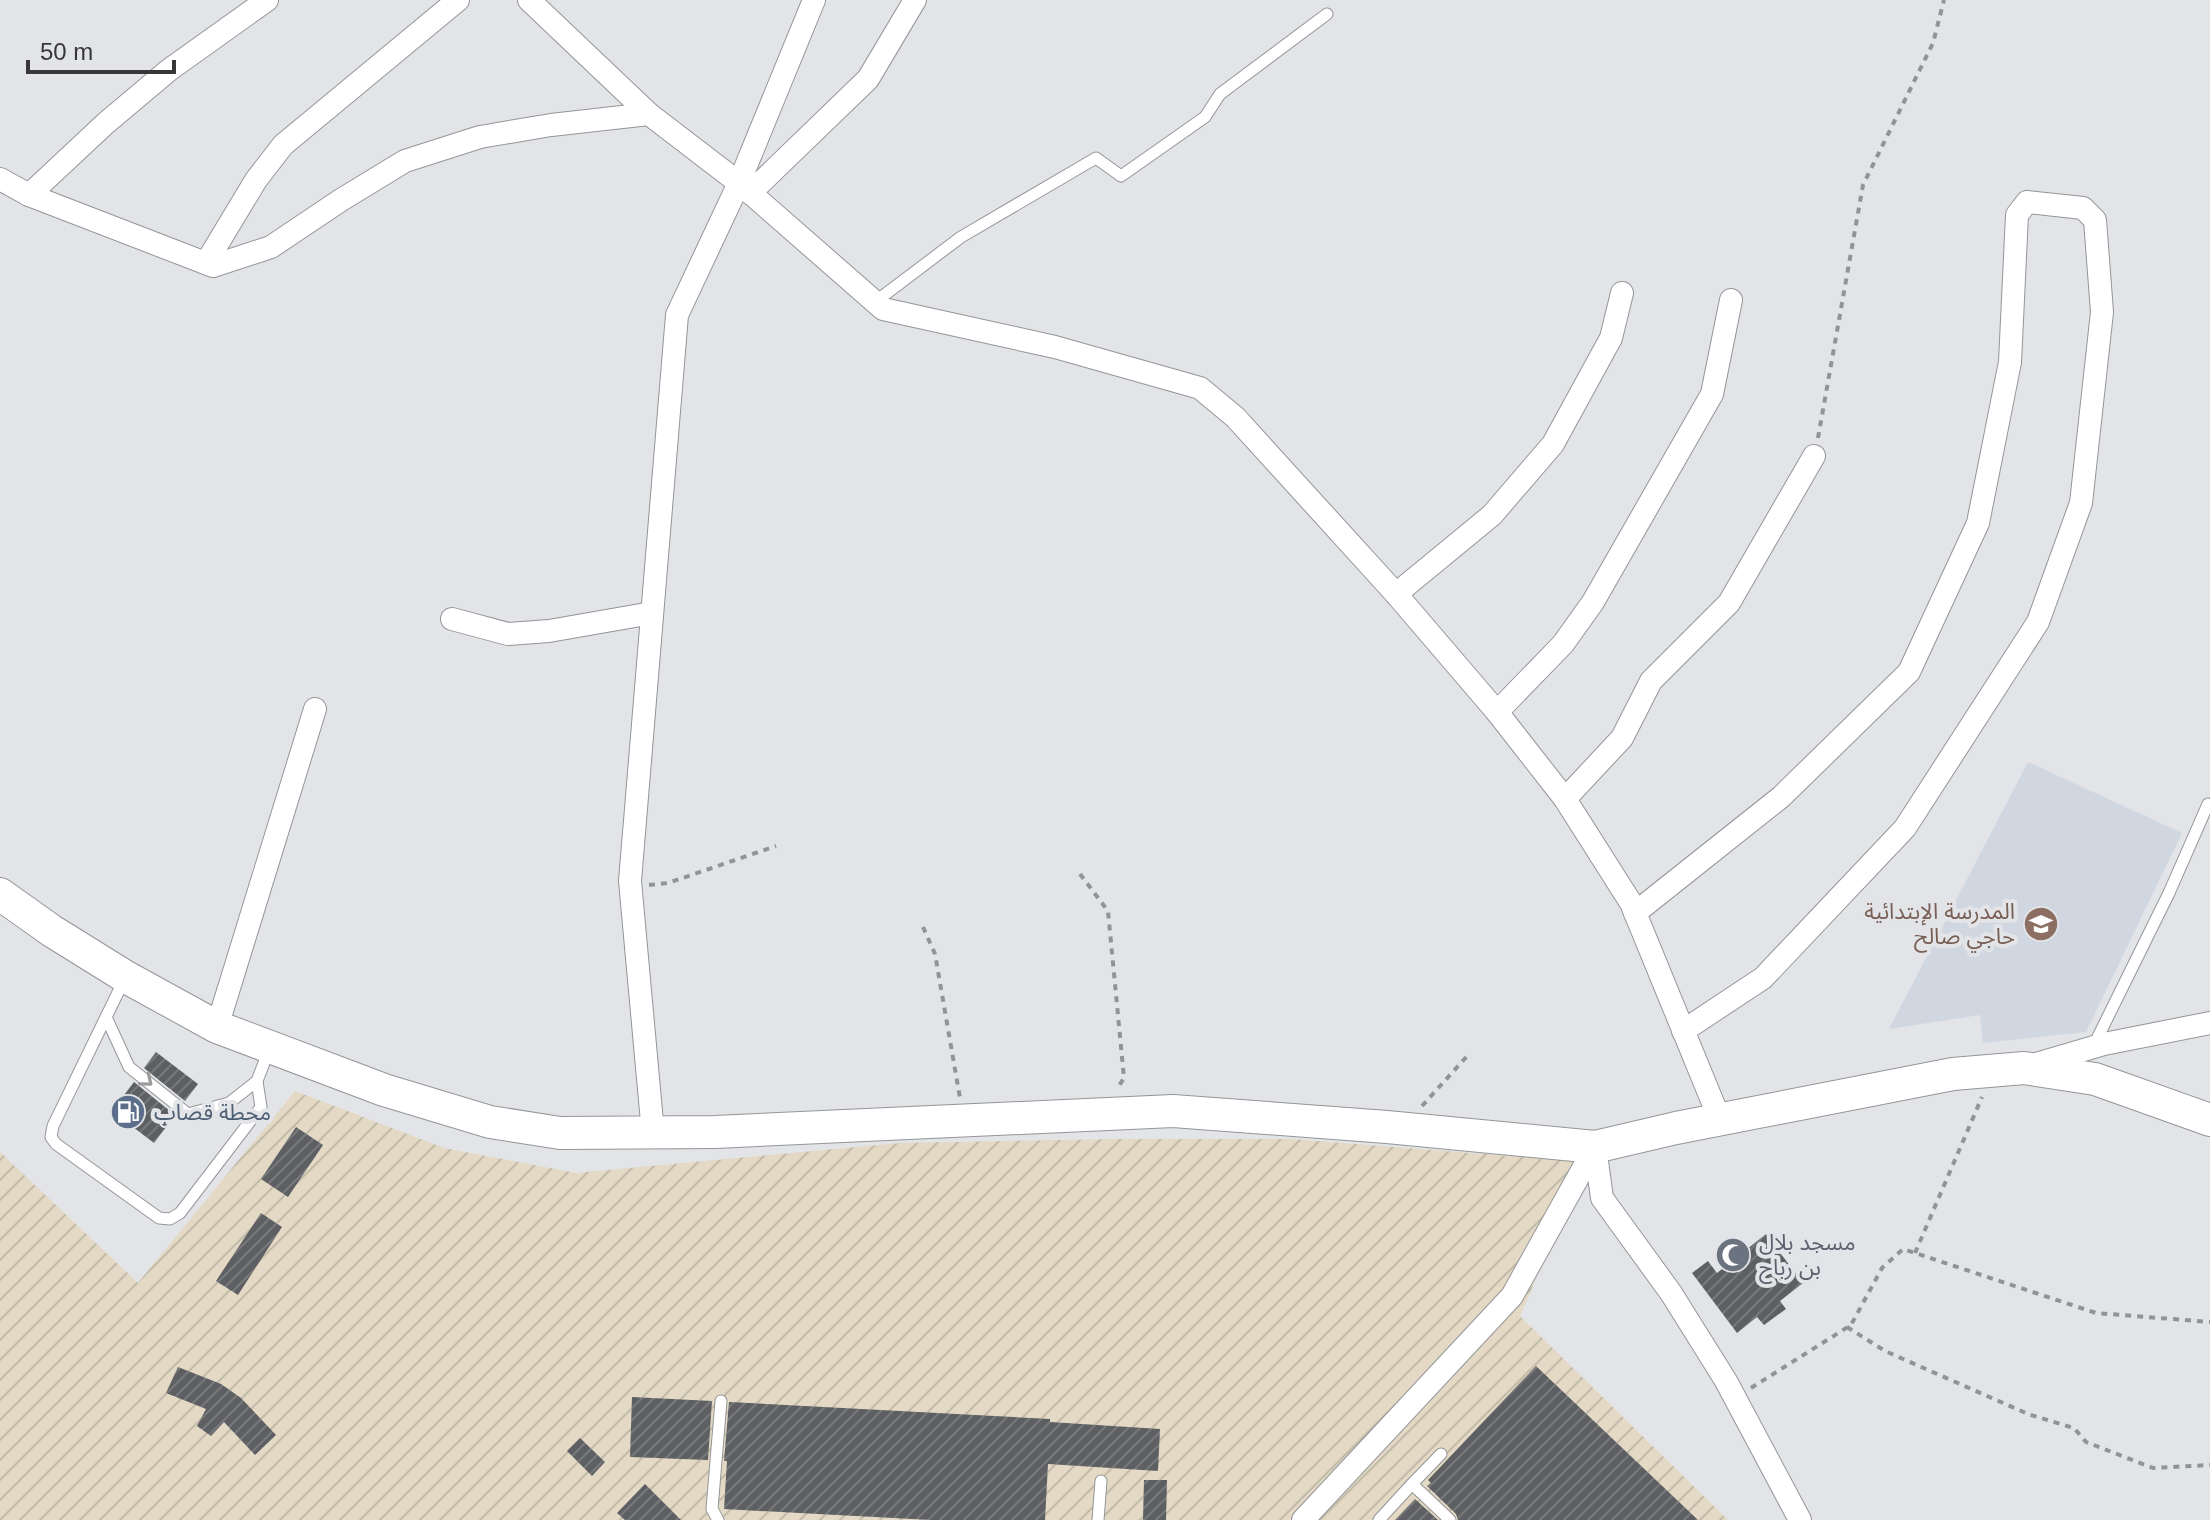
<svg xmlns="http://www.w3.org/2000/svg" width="2210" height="1520" font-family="Helvetica,'Noto Sans Arabic',sans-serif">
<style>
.built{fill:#d1d7e1}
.industrial{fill:url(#industrial-furrows)}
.building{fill:url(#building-hatch)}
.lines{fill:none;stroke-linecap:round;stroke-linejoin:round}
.service-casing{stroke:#949598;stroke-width:13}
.minor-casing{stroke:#949598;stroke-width:24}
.secondary-casing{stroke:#949598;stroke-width:34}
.path{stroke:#929396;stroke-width:4;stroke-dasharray:6 6;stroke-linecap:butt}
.service{stroke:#fff;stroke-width:11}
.minor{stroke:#fff;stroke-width:22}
.secondary{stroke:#fff;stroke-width:32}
.oneway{stroke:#9b9b9c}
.labels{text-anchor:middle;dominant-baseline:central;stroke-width:8;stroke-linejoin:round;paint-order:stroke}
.education-label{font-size:22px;fill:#785e54;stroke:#e2e4e7;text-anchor:end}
.service-label{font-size:22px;fill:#4e5e75;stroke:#e2e4e7;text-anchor:start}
.worship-label{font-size:22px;fill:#5b616d;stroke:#e2e4e7;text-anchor:start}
</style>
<defs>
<pattern id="industrial-furrows" width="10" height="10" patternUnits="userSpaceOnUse" patternTransform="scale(2)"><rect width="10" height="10" fill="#e3d9c4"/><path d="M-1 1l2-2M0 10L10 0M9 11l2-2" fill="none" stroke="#c3bba9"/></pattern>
<pattern id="building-hatch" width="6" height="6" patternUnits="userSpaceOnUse" patternTransform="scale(2)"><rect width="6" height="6" fill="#5d5f62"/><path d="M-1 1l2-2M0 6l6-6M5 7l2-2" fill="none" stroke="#76787a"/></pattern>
</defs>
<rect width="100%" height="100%" fill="#e2e4e7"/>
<polygon class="built" points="2028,762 2182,833 2086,1032 1983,1043 1980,1015 1889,1029"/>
<polygon class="industrial" points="295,1091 444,1148 576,1173 900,1143 1116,1139 1291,1139 1586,1162 1520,1316 1728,1520 0,1520 0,1152 138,1283"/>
<g class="building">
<polygon points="156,1052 198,1084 185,1101 144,1068"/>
<polygon points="134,1082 175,1115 154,1143 112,1111"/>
<polygon points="296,1127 323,1145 288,1197 261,1179"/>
<polygon points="261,1213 282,1227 238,1295 216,1281"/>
<polygon points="1766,1234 1803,1283 1780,1301 1786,1309 1764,1325 1757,1317 1737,1333 1692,1273 1708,1261 1717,1273"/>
<polygon points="1536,1366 1698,1520 1458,1520 1456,1514 1427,1486 1431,1483 1428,1480"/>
<polygon points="178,1367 221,1384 241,1398 276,1435 255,1455 224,1422 211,1436 197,1426 206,1409 166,1393"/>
<polygon points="632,1397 712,1401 708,1460 630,1457"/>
<polygon points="729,1402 1050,1419 1050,1422 1160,1429 1158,1471 1048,1464 1045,1520 931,1520 724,1509 727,1461 724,1461"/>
<polygon points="580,1438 605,1462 592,1476 567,1451"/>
<polygon points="1144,1480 1167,1480 1166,1520 1143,1520"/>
<polygon points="645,1484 681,1520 625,1520 617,1513"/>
<polygon points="1415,1499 1438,1520 1395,1520"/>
</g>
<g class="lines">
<g class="service-casing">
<g id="service">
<polyline points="875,302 961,237 1096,158 1121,176 1205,117 1220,94 1327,14"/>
<polyline points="125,978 53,1126 51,1137 56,1144 159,1218 170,1219 180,1213 261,1107 257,1081 269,1050"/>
<polyline points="106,1017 129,1067 188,1114 229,1103 257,1081"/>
<polyline points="2093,1047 2169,893 2208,804"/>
<polyline points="1412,1484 1441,1454"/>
<polyline points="718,1520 712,1509 721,1401"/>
<polyline points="1098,1520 1101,1481"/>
<polyline points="1379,1520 1412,1484 1450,1520"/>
</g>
</g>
<g class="minor-casing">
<g id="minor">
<polyline points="529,0 649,114"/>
<polyline points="0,179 29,195 213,266 271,247 341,200 405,161 480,137 551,125 649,114 739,183 883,309 1055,347 1200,388 1235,417 1396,594 1497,712 1565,799 1631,903 1720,1120"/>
<polyline points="750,193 868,79 915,0"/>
<polyline points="29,195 106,123 169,70 267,0"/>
<polyline points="206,263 256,180 283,145 458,0"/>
<polyline points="1396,594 1492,515 1553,444 1611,338 1622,293"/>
<polyline points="452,619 508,634 549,631 652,613"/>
<polyline points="1497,712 1563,644 1593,602 1712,394 1731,300"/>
<polyline points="1565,799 1622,738 1651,681 1729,603 1814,456"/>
<polyline points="1635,913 1781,797 1909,672 1978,523 2010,362 2017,215 2027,202 2083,208 2095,220 2102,312 2081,503 2038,622 1905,828 1763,978 1683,1031"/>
<polyline points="217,1027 315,709"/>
<polyline points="2033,1065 2104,1044 2210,1023"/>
<polyline points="653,1133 630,881 677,315 739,183 814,0"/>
<polyline points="1595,1147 1602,1198 1671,1293 1726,1381 1800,1520"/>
<polyline points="1303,1520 1512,1296 1595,1147"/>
</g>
</g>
<g class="secondary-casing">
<polyline id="secondary" points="0,894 52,931 126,977 217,1027 384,1090 490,1122 560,1133 715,1132 1173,1111 1387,1127 1595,1147 1676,1128 1953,1074 2024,1068 2095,1079 2210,1120"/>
</g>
<g class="path">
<polyline points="1818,438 1863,185 1933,43 1944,0"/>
<polyline points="1080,874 1108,911 1124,1078 1118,1087"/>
<polyline points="649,885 668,883 776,846"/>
<polyline points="923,927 935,954 960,1098"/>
<polyline points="1422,1106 1469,1054"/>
<polyline points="1915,1253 1982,1097"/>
<polyline points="1847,1327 1885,1351 2028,1414 2074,1428 2086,1442 2153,1468 2210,1465"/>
<polyline points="1751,1388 1851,1325 1882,1268 1903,1249 2096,1313 2210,1322"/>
</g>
<use href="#service" class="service"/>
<use href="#minor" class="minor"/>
<use href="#secondary" class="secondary"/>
</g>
<defs><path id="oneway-chevron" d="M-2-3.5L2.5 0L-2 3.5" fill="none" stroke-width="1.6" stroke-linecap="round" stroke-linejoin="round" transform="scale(2)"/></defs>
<use class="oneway" href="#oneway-chevron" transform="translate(147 1081) rotate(39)"/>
<defs>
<g id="school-disc" transform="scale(1.8)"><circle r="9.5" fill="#8d6e63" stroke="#e2e4e7"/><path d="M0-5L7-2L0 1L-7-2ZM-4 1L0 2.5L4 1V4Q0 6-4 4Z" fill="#fff"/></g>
<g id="fuel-disc" transform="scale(1.8)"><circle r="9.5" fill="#5c6f8a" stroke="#e2e4e7"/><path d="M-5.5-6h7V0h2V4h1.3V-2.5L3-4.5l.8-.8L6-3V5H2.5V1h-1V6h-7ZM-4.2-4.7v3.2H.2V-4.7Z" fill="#fff"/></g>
<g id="mosque-disc" transform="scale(1.8)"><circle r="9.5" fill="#6b7280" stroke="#e2e4e7"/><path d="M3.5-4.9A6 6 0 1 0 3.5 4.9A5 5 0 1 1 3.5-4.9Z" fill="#fff"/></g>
</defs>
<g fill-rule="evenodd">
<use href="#school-disc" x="2041" y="924"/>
<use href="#fuel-disc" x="128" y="1112"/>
<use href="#mosque-disc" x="1733" y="1255"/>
</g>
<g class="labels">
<g class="education-label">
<text x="2015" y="911">المدرسة الإبتدائية<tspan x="2015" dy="25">حاجي صالح</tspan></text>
</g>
<g class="service-label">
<text x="154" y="1112">محطة قصاب</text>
</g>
<g class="worship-label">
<text x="1759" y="1242">مسجد بلال<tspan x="1759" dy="25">بن رباح</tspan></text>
</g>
</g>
<path d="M28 60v12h146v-12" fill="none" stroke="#373739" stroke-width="4"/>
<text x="40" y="60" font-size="24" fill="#373739" stroke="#e2e4e7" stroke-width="6" paint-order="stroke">50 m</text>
</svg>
